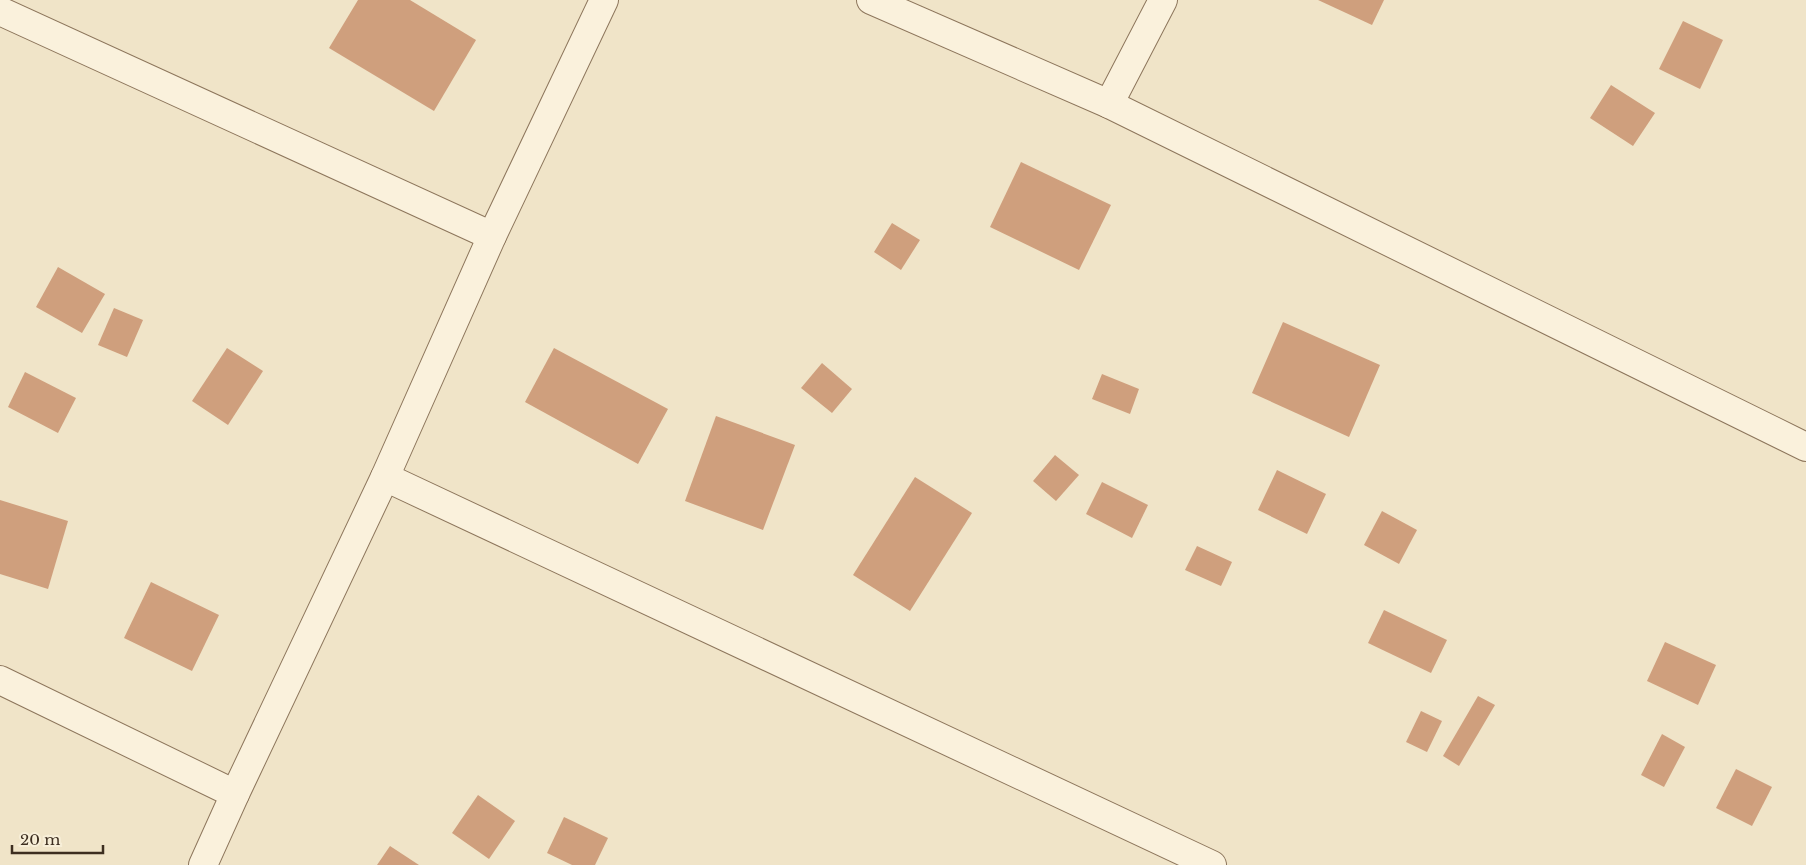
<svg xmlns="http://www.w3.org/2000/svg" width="1806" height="865" font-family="'Libre Baskerville',serif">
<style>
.building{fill:#cf9f7d}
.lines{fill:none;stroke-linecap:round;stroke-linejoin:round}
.minor-casing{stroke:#8d765c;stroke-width:30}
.minor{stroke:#faf1dc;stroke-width:28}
</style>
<rect width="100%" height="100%" fill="#f0e4c8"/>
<g class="building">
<polygon points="358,0 410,0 476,40 434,111 329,48"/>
<polygon points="1318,0 1384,0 1372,25"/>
<polygon points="1683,21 1723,40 1700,89 1659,69"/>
<polygon points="1611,85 1655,113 1633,146 1590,118"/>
<polygon points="1021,162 1111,205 1079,270 990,227"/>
<polygon points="892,223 920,240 901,270 874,252"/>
<polygon points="58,267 105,294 82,333 36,307"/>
<polygon points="114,308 143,320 127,357 98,345"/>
<polygon points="1283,322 1380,365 1349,437 1252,393"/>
<polygon points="227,348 263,371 228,425 192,401"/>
<polygon points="554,348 668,409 638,464 525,402"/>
<polygon points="822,363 852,389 832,413 801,388"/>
<polygon points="25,372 76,398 58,433 8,407"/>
<polygon points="1102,374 1139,389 1130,414 1092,399"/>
<polygon points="716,416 795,445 763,530 685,501"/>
<polygon points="1055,455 1079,475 1056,501 1033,481"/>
<polygon points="1277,470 1326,494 1307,534 1258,510"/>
<polygon points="915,477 972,513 910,611 853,575"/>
<polygon points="1102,482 1148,505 1132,538 1086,514"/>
<polygon points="0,500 68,521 48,589 0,574"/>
<polygon points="1382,511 1417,530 1399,564 1364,545"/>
<polygon points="1197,546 1232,562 1221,586 1185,570"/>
<polygon points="151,582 219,615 192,671 124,638"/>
<polygon points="1384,610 1447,640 1431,673 1368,643"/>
<polygon points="1665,642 1716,665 1698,705 1647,681"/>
<polygon points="1478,696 1495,705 1459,766 1443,756"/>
<polygon points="1421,711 1442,721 1427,752 1406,742"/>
<polygon points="1662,734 1685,747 1664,787 1641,775"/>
<polygon points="1736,769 1772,787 1752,826 1716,808"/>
<polygon points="478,795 515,821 489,859 452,833"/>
<polygon points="564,817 608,838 595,865 572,865 547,853"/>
<polygon points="390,846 419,865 377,865"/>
</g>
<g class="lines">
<g class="minor-casing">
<g id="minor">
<polyline points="871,0 1109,104 1806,447"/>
<polyline points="0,11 492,236"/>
<polyline points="1109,104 1163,0"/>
<polyline points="385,477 1212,865"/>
<polyline points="0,680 235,794"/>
<polyline points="203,865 235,794 385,477 492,236 604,0"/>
</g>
</g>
<use href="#minor" class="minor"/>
</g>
<path d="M12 845v8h91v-8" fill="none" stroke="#3d2e20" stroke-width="2.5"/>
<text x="20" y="845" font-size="15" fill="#3d2e20" stroke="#f7eed8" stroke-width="4" paint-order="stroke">20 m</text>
</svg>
